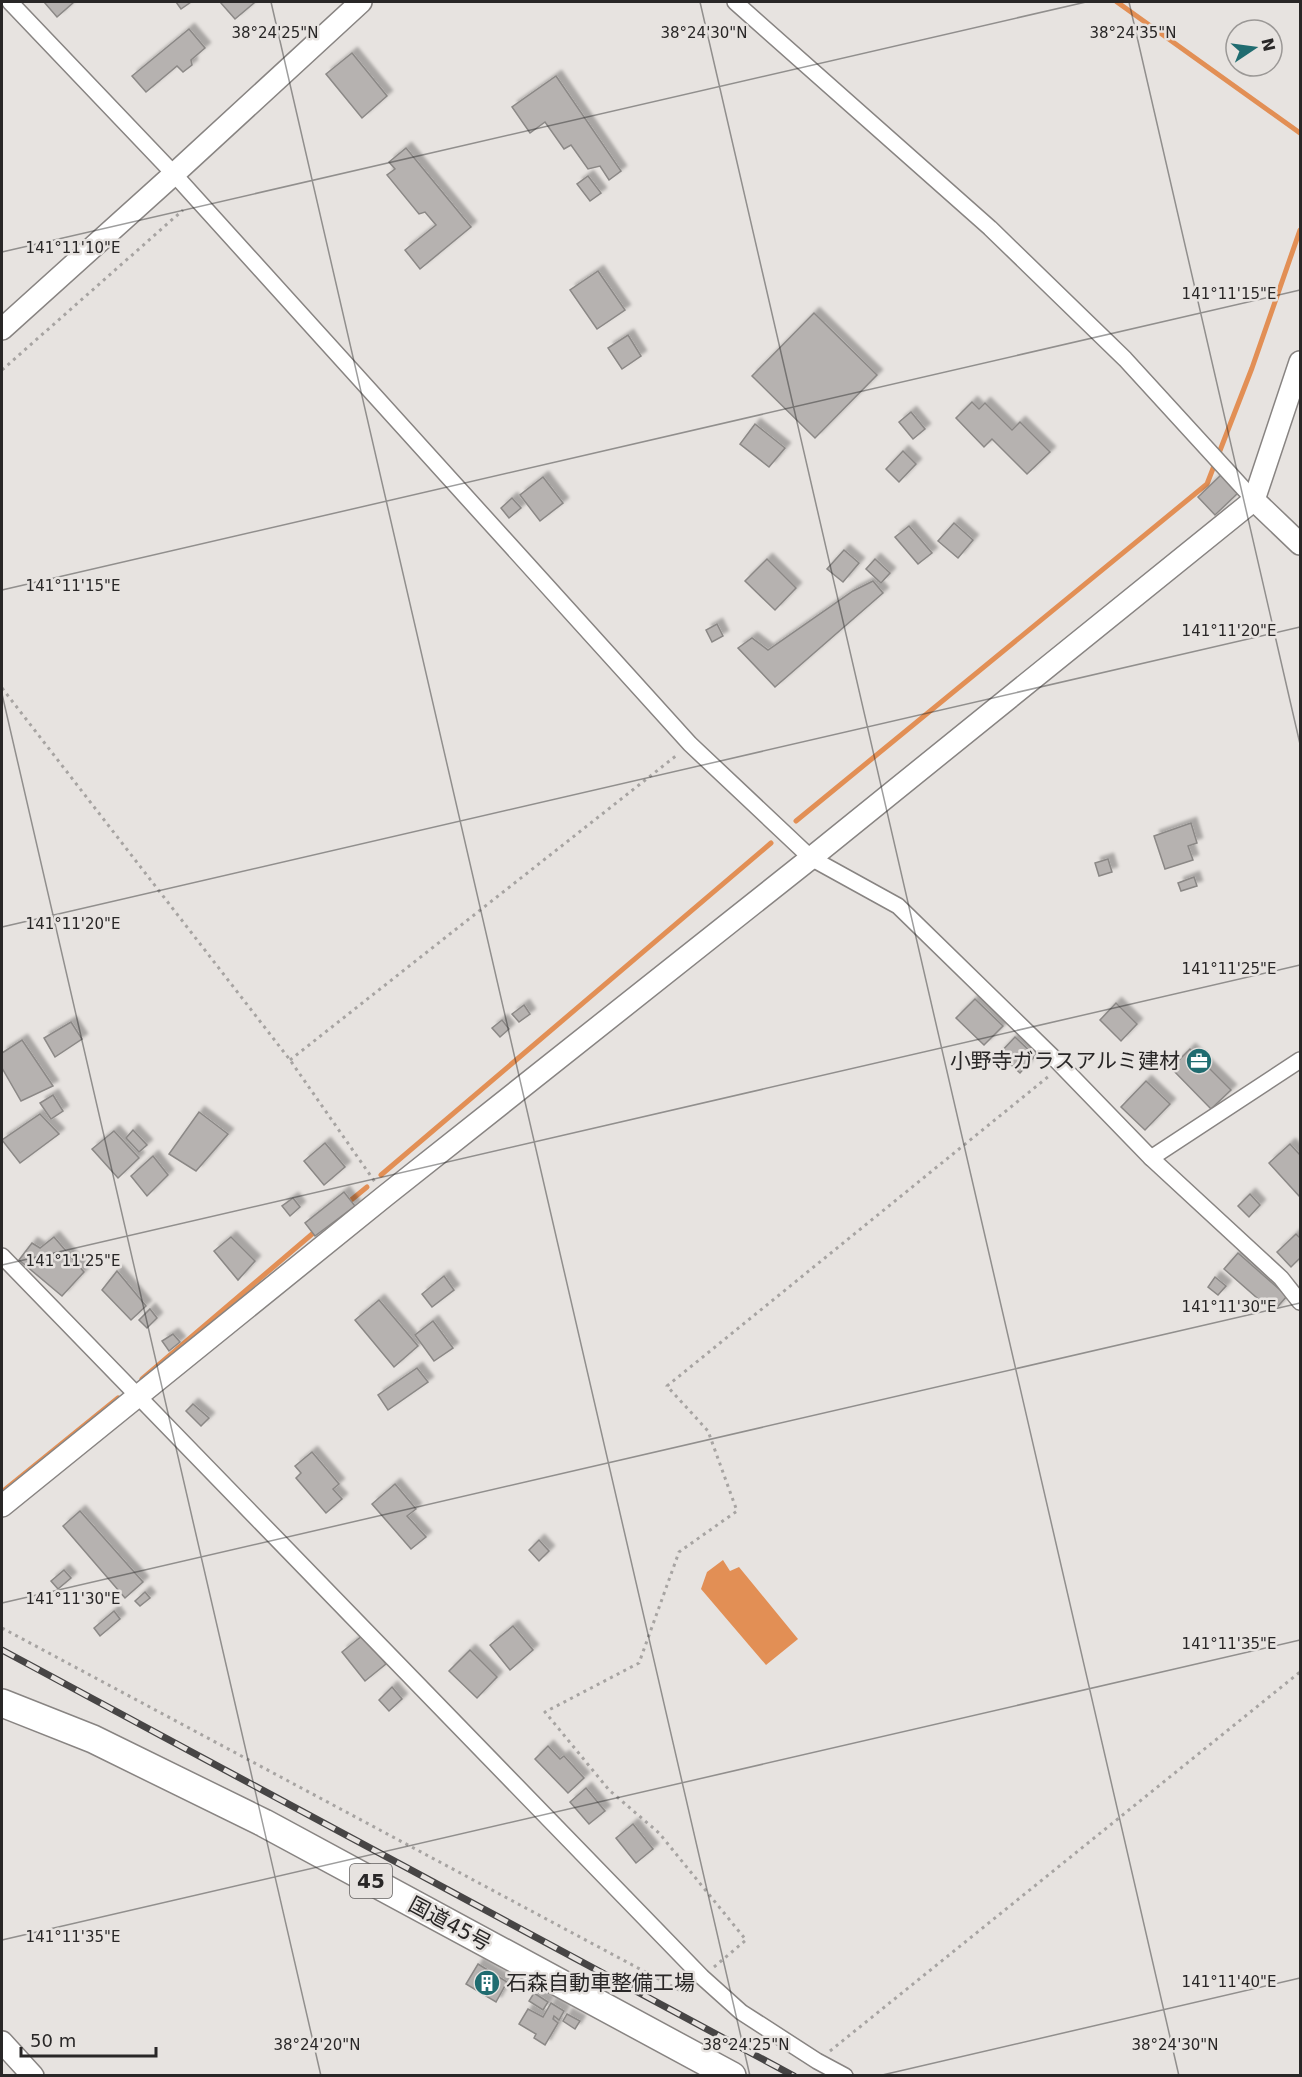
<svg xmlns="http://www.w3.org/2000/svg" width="1302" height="2077" font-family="'DejaVu Sans','Noto Sans JP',sans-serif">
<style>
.water{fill:#e28f55}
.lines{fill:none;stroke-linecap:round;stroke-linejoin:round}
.stream{stroke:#e28f55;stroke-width:5}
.building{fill:#b6b2b0;stroke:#8b8886;stroke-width:1.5;filter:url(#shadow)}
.street-casing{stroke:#888482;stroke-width:18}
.secondary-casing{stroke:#888482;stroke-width:24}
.highway-casing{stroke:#888482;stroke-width:30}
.path{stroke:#a7a4a2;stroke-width:3;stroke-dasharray:3 4.5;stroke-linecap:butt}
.street{stroke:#fff;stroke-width:15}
.secondary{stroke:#fff;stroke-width:21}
.highway{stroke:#fff;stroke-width:27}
.rail-casing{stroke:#474545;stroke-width:7}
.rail{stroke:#e7e3e0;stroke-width:4.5;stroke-dasharray:14;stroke-linecap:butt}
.ticks{fill:none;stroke:#292727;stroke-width:1.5;stroke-opacity:0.45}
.labels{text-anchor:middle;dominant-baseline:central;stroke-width:5;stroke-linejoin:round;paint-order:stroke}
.shield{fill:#e7e3e0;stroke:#625f5e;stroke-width:1.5}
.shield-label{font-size:20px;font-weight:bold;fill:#292727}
.poi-label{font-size:21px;fill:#292727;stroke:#e7e3e0;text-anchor:end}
.street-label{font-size:21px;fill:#292727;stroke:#e7e3e0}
.ticks-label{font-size:15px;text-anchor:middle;fill:#292727;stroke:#e7e3e0;stroke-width:5;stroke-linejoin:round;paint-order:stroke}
</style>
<defs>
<filter id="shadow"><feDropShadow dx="5.5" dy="-5.5" stdDeviation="1.5" flood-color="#0004"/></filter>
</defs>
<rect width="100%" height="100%" fill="#e7e3e0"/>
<polygon class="water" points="723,1560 730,1571 739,1567 798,1639 766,1665 701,1589 707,1572"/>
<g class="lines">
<g class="stream">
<polyline points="1117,2 1300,133"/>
<polyline points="796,821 1207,484 1252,368 1300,230"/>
<polyline points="381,1175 771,843"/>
<polyline points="345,1205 367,1187"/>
<polyline points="142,1379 318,1229"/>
<polyline points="2,1492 118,1398"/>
</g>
</g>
<g class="building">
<polygon points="44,2 74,2 57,17"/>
<polygon points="176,2 191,2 181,9"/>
<polygon points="220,2 253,2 254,3 235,19"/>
<polygon points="189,29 205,48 191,60 192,65 183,72 177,66 146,92 132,76"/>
<polygon points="352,53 387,96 362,118 326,74"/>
<polygon points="556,76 621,171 609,180 600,166 588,169 571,145 564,149 545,122 530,133 512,107"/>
<polygon points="406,148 471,227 420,269 405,250 436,225 425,212 419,214 387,175 395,169 389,162"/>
<polygon points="588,176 601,193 590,201 577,184"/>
<polygon points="598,271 625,310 597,329 570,290"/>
<polygon points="814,313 877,375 815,438 752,376"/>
<polygon points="628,335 641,356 622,369 608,348"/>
<polygon points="972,402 979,409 985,403 1012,430 1020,422 1050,452 1027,474 992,439 984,447 956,418"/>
<polygon points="911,412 925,429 913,439 899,422"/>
<polygon points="755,424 785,448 769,467 740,444"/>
<polygon points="903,451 916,464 899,482 886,469"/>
<polygon points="1222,474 1239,492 1215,515 1198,497"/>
<polygon points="543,477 563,503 540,521 520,495"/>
<polygon points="512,498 521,508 509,518 501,508"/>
<polygon points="954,523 973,540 958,558 938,541"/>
<polygon points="909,526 932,553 918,564 895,537"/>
<polygon points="844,550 859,563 843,582 827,569"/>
<polygon points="767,559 796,588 775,610 745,581"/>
<polygon points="875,559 890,573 881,583 866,569"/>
<polygon points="873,581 883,593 775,687 738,648 752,638 768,650 853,591"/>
<polygon points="717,624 723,636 712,642 706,630"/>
<polygon points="1191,823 1197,843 1188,846 1193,860 1165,869 1154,836"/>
<polygon points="1108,859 1112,872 1099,876 1095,863"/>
<polygon points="1194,877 1197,886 1181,891 1178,883"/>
<polygon points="975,999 1003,1026 984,1045 956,1018"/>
<polygon points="1116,1003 1137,1024 1121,1041 1100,1020"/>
<polygon points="524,1005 530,1014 519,1022 512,1014"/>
<polygon points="502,1020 509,1029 500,1037 492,1028"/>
<polygon points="71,1022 82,1039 55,1057 44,1038"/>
<polygon points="1015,1037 1035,1056 1020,1073 999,1054"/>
<polygon points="22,1040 53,1086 21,1101 2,1068 2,1053"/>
<polygon points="1190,1049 1231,1090 1211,1109 1171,1068"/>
<polygon points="1146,1081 1170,1104 1145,1130 1121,1107"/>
<polygon points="53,1095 63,1111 51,1119 40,1103"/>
<polygon points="199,1112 228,1134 196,1171 169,1154"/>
<polygon points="40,1114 59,1134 20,1163 2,1140"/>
<polygon points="133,1130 147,1145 139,1152 126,1138"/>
<polygon points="114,1131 139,1158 118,1178 92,1149"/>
<polygon points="325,1143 345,1167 324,1185 304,1161"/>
<polygon points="1290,1144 1300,1155 1300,1197 1269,1163"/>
<polygon points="153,1156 168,1175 147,1196 131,1176"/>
<polygon points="344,1192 355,1206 315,1236 305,1223"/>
<polygon points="1250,1194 1260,1205 1249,1217 1238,1206"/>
<polygon points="293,1198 300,1207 290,1216 282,1206"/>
<polygon points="1296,1234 1300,1238 1300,1258 1291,1267 1277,1252"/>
<polygon points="54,1237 84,1272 62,1296 19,1260 32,1243 40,1248"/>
<polygon points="231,1237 255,1261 238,1280 214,1251"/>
<polygon points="1238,1253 1287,1296 1273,1312 1224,1269"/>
<polygon points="117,1271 146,1306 131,1320 102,1290"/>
<polygon points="444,1276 454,1290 432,1307 422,1294"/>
<polygon points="1215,1277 1226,1286 1218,1295 1208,1287"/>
<polygon points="379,1300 418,1346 394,1367 355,1320"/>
<polygon points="150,1309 157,1318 147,1328 139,1320"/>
<polygon points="433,1321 453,1348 434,1361 415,1335"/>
<polygon points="173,1334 180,1342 169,1351 162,1341"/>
<polygon points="417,1368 428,1382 388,1410 378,1395"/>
<polygon points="193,1404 209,1418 201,1426 186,1411"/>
<polygon points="312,1452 339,1484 333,1489 342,1499 326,1513 296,1478 301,1473 295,1466"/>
<polygon points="395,1484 416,1509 407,1516 426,1537 411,1549 372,1504"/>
<polygon points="80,1511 143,1582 125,1598 63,1526"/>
<polygon points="539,1540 549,1551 539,1561 529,1550"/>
<polygon points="64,1570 71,1578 58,1589 51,1581"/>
<polygon points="145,1592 150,1598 140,1606 135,1601"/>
<polygon points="114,1611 120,1619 100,1636 94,1628"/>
<polygon points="513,1626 533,1650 510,1670 490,1645"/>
<polygon points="363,1635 386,1664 365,1681 342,1652"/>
<polygon points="470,1650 497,1677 477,1698 449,1671"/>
<polygon points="392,1687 402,1699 389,1711 379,1700"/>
<polygon points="548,1746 560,1759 564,1756 584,1778 568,1793 535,1759"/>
<polygon points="586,1788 605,1811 589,1824 570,1802"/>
<polygon points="633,1824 653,1849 636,1863 616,1838"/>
<polygon points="478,1964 507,1982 496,2002 466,1984"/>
<polygon points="534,1993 548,2002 543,2010 529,2001"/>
<polygon points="551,2003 564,2011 559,2020 554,2016 553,2019 558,2023 545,2045 534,2038 536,2034 519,2024 528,2009 543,2017"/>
<polygon points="567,2014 580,2021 575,2029 563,2021"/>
</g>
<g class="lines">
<g class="street-casing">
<g id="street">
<polyline points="10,2 174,174 690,744 811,858 898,906 1056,1060 1151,1158 1281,1278 1300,1302"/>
<polyline points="735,2 990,228 1125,359 1254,500"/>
<polyline points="1151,1158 1300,1060"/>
<polyline points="2,1256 702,1977 741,2012 817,2061 845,2076"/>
</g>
</g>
<g class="secondary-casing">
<g id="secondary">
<polyline points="2,329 174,174 361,2"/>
<polyline points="1254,500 1300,544"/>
<polyline points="2,1506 385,1196 811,858 1254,500 1300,362"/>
<polyline points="2,2042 33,2076"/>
</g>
</g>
<g class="highway-casing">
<polyline id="highway" points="2,1703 93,1739 264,1823 732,2076"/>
</g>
<g class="path">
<polyline points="2,370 183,210"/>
<polyline points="2,688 290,1060 375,1182"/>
<polyline points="290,1060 677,755"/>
<polyline points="2,1628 681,1991 692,1988"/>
<polyline points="714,1967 746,1940 659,1833 609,1790 545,1712 639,1663 679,1552 737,1511 708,1431 667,1386 1049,1076"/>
<polyline points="830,2051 1300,1672"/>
</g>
<use href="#street" class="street"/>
<use href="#secondary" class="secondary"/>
<use href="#highway" class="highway"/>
<g class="rail-casing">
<polyline id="rail" points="2,1650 794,2076"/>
</g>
<use href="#rail" class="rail"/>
</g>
<path class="ticks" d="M271 2 750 2076M700 2 1179 2076M1129 2 1300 744M2 252 1086 2M2 590 1300 290M2 694 321 2076M2 927 1300 627M2 1265 1300 965M2 1603 1300 1303M2 1940 1300 1640M878 2076 1300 1978"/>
<defs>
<g id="office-disc" transform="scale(1.35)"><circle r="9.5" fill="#206c70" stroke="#e7e3e0"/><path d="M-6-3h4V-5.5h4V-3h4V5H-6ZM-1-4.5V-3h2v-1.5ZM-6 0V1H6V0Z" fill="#fff"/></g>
<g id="building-disc" transform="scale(1.35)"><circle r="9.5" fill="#206c70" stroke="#e7e3e0"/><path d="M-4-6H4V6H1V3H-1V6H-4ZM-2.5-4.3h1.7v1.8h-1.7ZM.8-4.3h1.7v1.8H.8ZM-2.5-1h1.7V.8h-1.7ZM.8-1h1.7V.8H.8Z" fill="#fff"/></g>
</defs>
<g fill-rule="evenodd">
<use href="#office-disc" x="1199" y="1061"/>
<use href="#building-disc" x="487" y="1983"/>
</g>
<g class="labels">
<rect class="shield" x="350" y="1864" width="42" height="34" rx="4.5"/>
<g class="shield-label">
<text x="371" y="1881">45</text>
</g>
<g class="poi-label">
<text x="1180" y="1061">小野寺ガラスアルミ建材</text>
<text x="506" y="1983" text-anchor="start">石森自動車整備工場</text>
</g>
<g class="street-label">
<text transform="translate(450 1924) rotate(28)">国道45号</text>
</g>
</g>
<g class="ticks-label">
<text x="275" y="38">38°24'25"N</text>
<text x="704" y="38">38°24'30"N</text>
<text x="1133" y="38">38°24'35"N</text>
<text x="73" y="253">141°11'10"E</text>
<text x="1229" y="299">141°11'15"E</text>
<text x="73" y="591">141°11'15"E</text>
<text x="1229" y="636">141°11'20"E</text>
<text x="73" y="929">141°11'20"E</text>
<text x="1229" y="974">141°11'25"E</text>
<text x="73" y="1266">141°11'25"E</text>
<text x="1229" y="1312">141°11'30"E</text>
<text x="73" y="1604">141°11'30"E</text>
<text x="1229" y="1649">141°11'35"E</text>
<text x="73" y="1942">141°11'35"E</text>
<text x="1229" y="1987">141°11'40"E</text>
<text x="317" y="2050">38°24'20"N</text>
<text x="746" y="2050">38°24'25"N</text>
<text x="1175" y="2050">38°24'30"N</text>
</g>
<rect width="1302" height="2077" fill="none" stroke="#292727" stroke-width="6"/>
<g transform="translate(1254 48) rotate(77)"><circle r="28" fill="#e7e3e0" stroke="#9b9896" stroke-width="1.5"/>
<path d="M0-4.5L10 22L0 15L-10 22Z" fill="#206c70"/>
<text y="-9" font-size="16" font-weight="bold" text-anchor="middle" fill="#292727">N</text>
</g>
<path d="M21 2047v9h135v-9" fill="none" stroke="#292727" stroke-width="3"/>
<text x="30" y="2047" font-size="18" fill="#292727" stroke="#e7e3e0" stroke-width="4.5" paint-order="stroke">50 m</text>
</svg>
